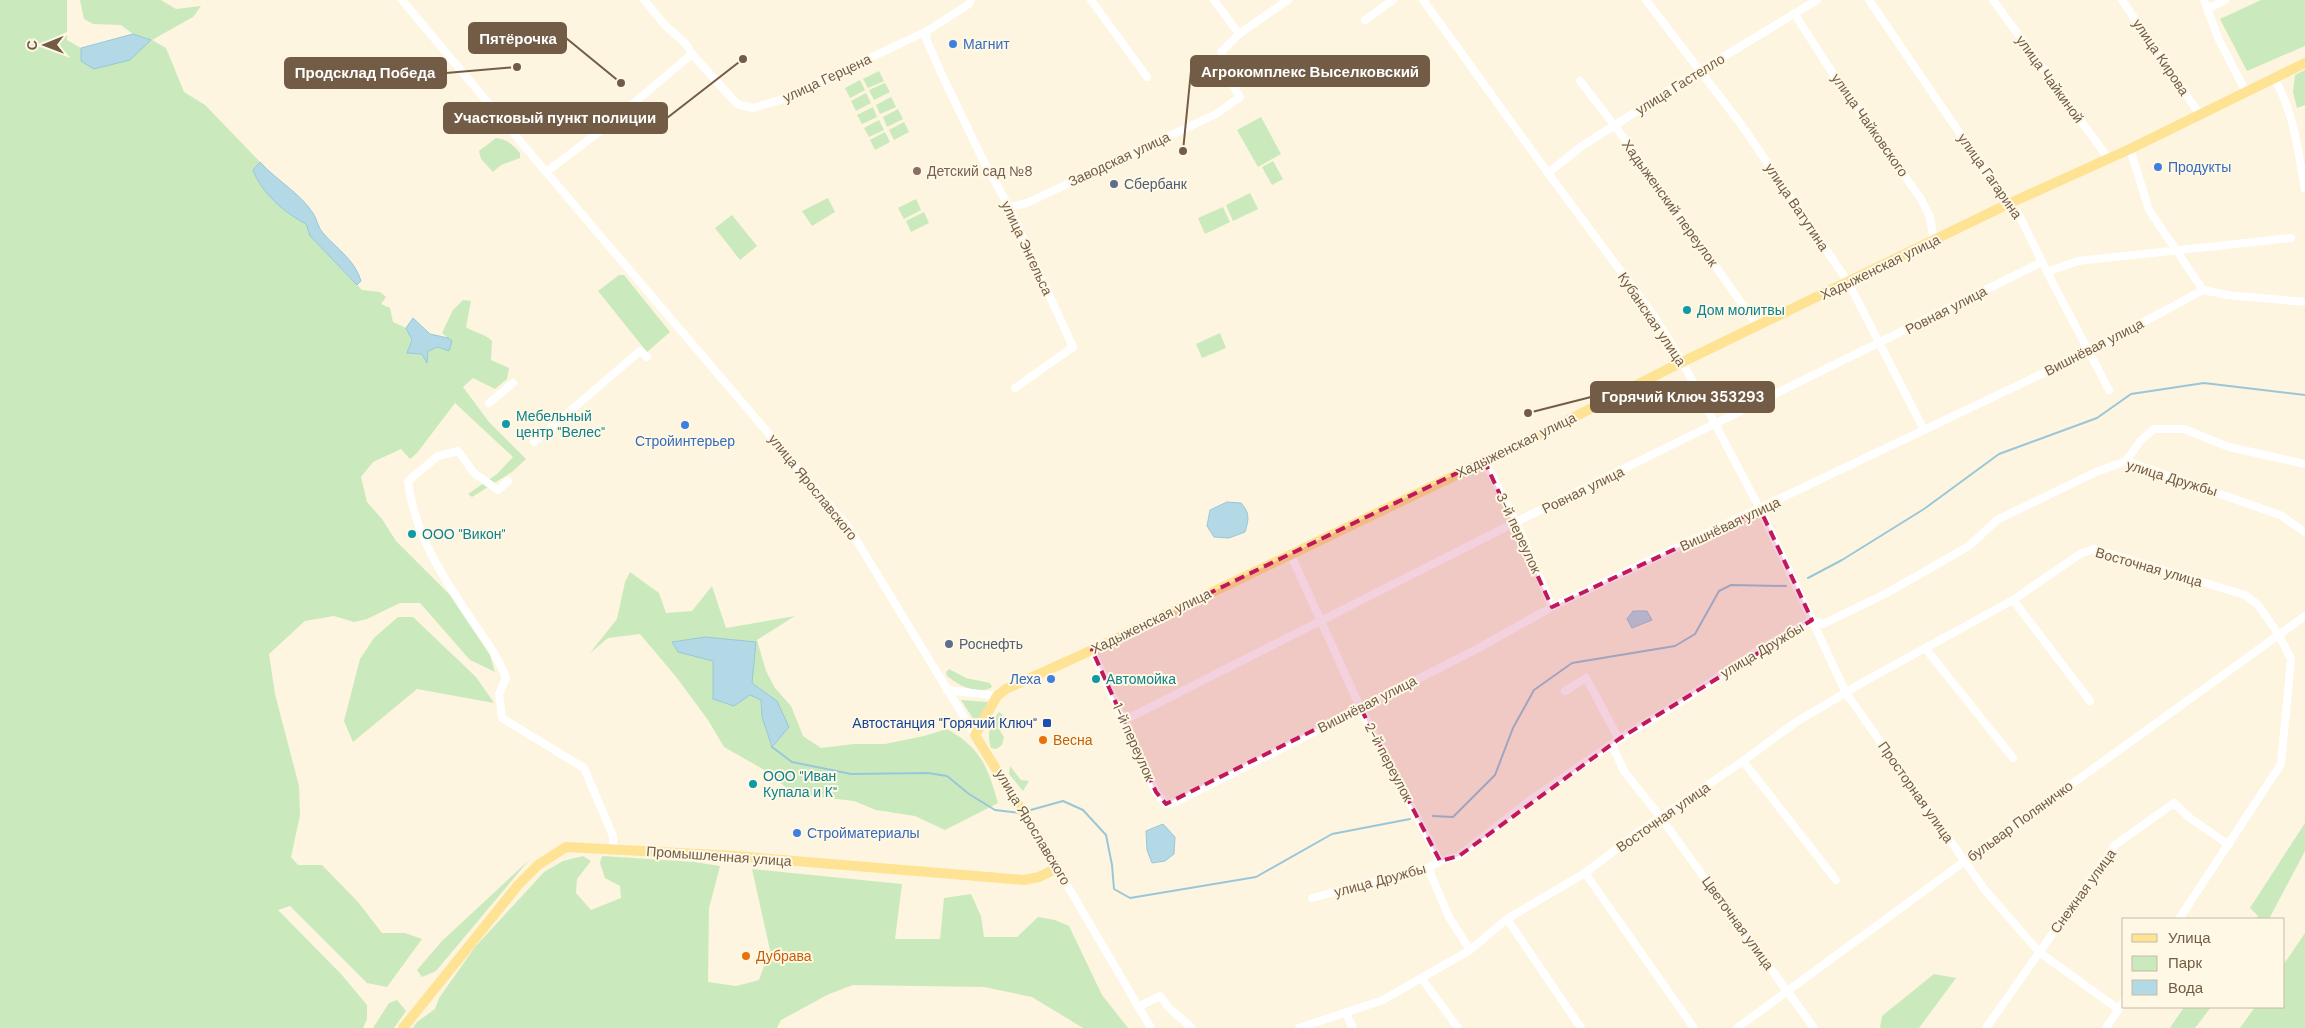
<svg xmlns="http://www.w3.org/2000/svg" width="2305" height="1028" font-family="'DM Sans',sans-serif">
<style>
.green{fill:#caeabd}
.water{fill:#b3d9e6;stroke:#99c7d9}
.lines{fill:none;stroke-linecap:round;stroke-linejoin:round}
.stream{stroke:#99c7d9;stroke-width:2}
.minor{stroke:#fff;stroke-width:8}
.major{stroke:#ffe394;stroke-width:10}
.marked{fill:#c2185b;fill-opacity:0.2;stroke:#c2185b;stroke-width:4;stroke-dasharray:10 6;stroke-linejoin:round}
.shop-dot{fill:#3f7fe0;stroke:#fff8e5;stroke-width:2}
.education-dot{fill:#8d6e63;stroke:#fff8e5;stroke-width:2}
.service-dot{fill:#5c6f8a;stroke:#fff8e5;stroke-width:2}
.culture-dot{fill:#0f9aa8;stroke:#fff8e5;stroke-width:2}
.transit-dot{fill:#1a4fb4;stroke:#fff8e5;stroke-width:2}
.food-dot{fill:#e8710a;stroke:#fff8e5;stroke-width:2}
.labels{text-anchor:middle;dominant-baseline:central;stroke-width:4;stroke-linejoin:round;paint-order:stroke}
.shop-label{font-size:14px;fill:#366cbe;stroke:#fff8e5;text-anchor:start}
.street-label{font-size:14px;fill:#735c46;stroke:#fff8e5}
.education-label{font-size:14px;fill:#785e54;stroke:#fff8e5;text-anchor:start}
.service-label{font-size:14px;fill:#4e5e75;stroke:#fff8e5;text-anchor:start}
.culture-label{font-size:14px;fill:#0d838f;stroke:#fff8e5;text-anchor:start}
.transit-label{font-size:14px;fill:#164399;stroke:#fff8e5;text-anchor:end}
.food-label{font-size:14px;fill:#c56008;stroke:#fff8e5;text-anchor:start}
.leader{fill:none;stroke:#735c46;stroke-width:2}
.callout-dot{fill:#735c46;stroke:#fff8e5;stroke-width:2}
.callout{fill:#735c46;stroke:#735c46;stroke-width:2}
.callout-label{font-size:15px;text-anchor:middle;font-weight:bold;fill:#fff}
</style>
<rect width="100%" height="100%" fill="#fdf5df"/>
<g class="green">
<path d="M0 0H67V40L81 48V61L150 40 133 34 121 25 93 24 84 19 80 0H161L176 9 201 6 193 17 152 40 166 48 184 92 205 105 260 162 253 170C261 193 285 213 306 224L310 236 362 290 380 292 386 297 381 304 390 308 393 322 406 328 412 340 407 353 422 354 427 362 428 351 451 341 442 333 453 310 463 300 471 301 466 327C475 333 484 333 492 341L491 360 509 368 507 379 495 389 473 378 463 387 489 422 526 459 512 472 472 497 468 494 497 474 513 457 455 403 417 453 410 459 401 449 373 462 361 477 367 502 382 519 396 541 450 595 490 655 495 672 470 660 420 603H400L367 619 354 622 334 616 305 621 269 654 275 694 299 786 300 815 291 857 298 865H322L358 902 382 933H405L422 939 387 987 367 983 290 906 278 910 342 975 367 1005V1019L363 1028H0Z"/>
<polygon points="2261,0 2305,0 2305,46 2247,71 2220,19"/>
<polygon points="2305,70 2305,105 2297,108 2293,92 2295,75"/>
<polygon points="879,71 884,81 868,88 863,79"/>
<polygon points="860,80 865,90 850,98 845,88"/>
<polygon points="885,83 890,92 874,100 869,90"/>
<polygon points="866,93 871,103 856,111 851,101"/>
<polygon points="891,97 896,107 880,114 876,105"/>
<polygon points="873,107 877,117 862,124 857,115"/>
<polygon points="898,109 903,119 887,127 883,117"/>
<polygon points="1261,117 1281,154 1258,167 1237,130"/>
<polygon points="879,120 884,130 869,137 864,128"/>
<polygon points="904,122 909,132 894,140 889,130"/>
<polygon points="885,132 890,142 875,150 870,140"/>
<path d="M496 138C507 139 513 145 520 153V158L501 165 493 172 481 159 479 151Z"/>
<polygon points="1273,161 1283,179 1272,185 1262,167"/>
<polygon points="1250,193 1258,209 1233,221 1226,205"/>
<polygon points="828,198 835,212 812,226 802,211"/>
<polygon points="916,199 921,210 904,219 898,208"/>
<polygon points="1223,207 1230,222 1205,234 1198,218"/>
<polygon points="924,212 929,223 911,232 906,221"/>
<polygon points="732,215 757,246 740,260 715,228"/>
<polygon points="619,275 624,275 670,332 647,352 598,291"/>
<polygon points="1220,333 1226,348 1202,358 1196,344"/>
<path d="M630 572 659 593 666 613 692 611 712 586 726 628 795 616 757 640 766 671 775 688 791 706 803 736 821 748 854 744H885L924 736 947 729C982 749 987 766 998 803L945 830 915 816 876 810 854 801 794 794 766 771 724 747 708 720 677 678 640 634 608 638 590 653 617 619 625 582Z"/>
<polygon points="398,617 413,617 476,677 494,703 417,689 353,742 344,721 360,659 374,638"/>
<path d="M949 669 966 678 990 683 992 687C978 696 958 685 947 676L946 672Z"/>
<polygon points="961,700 987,702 988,704 976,723"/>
<path d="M999 712 1003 715C998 723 998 730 1004 737L1002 745 996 749 991 748C987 734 989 723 999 712Z"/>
<polygon points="1010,766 1021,780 1029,781 1023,791 1009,774"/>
<polygon points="2305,823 2305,851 2269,919 2256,919 2258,916 2250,908"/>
<polygon points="583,856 591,861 577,879 576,893 591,910 621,898 620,886 605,878 600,863 602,856 695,862 720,866 709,908 708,982 736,986 759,980 770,950 752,869 902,884 895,939 940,939 944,898 971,894 981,916 984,937 1017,937 1038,917 1055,920 1069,926 1102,995 1128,1028 1083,1028 1032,997 984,987 853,985 829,994 781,1020 777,1028 413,1028 417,1022 435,1009 439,998 475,947 544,872 563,861"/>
<polygon points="529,860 436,971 422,977 417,970 442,941"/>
<polygon points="2305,933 2305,1028 2240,1028 2255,1007 2284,1007 2284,964"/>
<polygon points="1934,974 1956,978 1919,1028 1880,1028 1882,1016"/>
<polygon points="397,1000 406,1011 394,1028 373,1028 389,1003"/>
<polygon points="2184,1007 2211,1007 2195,1028 2170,1028"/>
</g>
<g class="water">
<polygon points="133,34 151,40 130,60 94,69 81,61 81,48"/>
<path d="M260 162C276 180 299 192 313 213 317 219 318 228 323 233 337 249 355 260 361 281L357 285 310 236 306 224C285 213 261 193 253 170Z"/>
<polygon points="413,318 430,334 448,338 452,341 449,351 438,347 428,351 427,363 422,354 407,353 412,340 406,328"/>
<path d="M1227 502 1241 503C1250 513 1249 519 1245 532L1229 538 1214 537 1207 526 1210 510Z"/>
<polygon points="1633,611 1647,611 1652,620 1632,628 1627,619"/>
<polygon points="705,637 756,642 752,683 777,701 789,727 772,747 762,717 761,700 750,695 734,706 713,699 713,661 678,652 672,642"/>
<polygon points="1163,824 1175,837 1174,854 1165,861 1152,863 1147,850 1146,831"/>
</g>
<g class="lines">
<g class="stream">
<polyline points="1808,578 1842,560 1924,509 1999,454 2097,418 2131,394 2204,383 2305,395"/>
<polyline points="772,747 792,762 851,774 928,773 947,776 969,794 995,810 1020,813"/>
<polyline points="1027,811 1063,801 1083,810 1106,835 1112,865 1114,889 1130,898 1256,877 1332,834 1410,819"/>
<polyline points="1433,816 1453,817 1495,775 1513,728 1534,690 1572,663 1675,646 1695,634 1719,591 1731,585 1786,586"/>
</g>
<g class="minor">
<polyline points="402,0 546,172 849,528 975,735"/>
<polyline points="644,0 664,24 686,44 692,54 737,104 753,108 783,99 927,31 969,4 971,0"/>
<polyline points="1091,0 1147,77"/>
<polyline points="1214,0 1239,34"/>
<polyline points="1423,0 1548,173 1656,319 1683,363 1760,509 1846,693 1985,890 2039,952 2118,1009"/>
<polyline points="1646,0 1743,127 1848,282 1924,430"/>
<polyline points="1869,0 2008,204 2018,213 2047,272 2109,390"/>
<polyline points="1993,0 2108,158"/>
<polyline points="2122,0 2200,115"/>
<polyline points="2204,0 2219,40 2246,92"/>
<polyline points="2208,9 2225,0"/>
<polyline points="1794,13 1835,77 1921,199 1930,217 1934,242"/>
<polyline points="1365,20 1393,0"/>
<polyline points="927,31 926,39 941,73 982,158 1009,207 1073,347 1015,388"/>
<path d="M2274 78C2294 112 2298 151 2305 189"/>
<polyline points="1580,81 1615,126 1758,326"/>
<polyline points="2130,149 2149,210 2203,290"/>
<polyline points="546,172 603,129 692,54"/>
<polyline points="1548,173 1582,146 1700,71 1817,0"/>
<polyline points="1009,207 1027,203 1216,114 1240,97 1227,76 1221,52 1239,34 1288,0"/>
<polyline points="2047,272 2078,261 2291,238"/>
<polyline points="489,403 513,383"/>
<polyline points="534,442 640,351 647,357"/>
<polyline points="1484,460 1516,522 1552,607"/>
<polyline points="2126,461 2141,440 2154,429 2184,429 2229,447 2305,464"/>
<path d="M508 481 498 490 474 473 458 451 438 456 408 481C414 533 442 576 471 619 484 638 498 656 506 678L499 694 502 718 584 768 613 836V848"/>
<polyline points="1290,553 1360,707 1440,861"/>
<polyline points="2013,600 2090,701"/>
<polyline points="1925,648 2013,758"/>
<polyline points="1092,650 1156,792 1166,804 1176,802 1475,650 1552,607 2090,351 2203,290 2228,295 2305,302"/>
<polyline points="947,690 997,696"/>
<polyline points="1565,691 1586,678 1619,739"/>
<polyline points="1125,720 1516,522 2042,262"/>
<polyline points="1612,745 1624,771 1661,818 1814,1028"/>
<polyline points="1743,761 1836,880"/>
<polyline points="1057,868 1151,1028"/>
<polyline points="1428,868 1449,917 1470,950"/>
<polyline points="1585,873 1694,1028"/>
<polyline points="1312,898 1428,868 1440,861 1459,856 1529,801 1619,739 1684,700 1758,650 1812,620 1823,624 1885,594 1969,546 1997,520 2096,472 2126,461 2280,515 2305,532"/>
<polyline points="1507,919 1581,1028"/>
<polyline points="1422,979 1458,1028"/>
<polyline points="1138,1007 1160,996 1169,1008 1192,1028"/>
<polyline points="1345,1012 1353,1028"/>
<polyline points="1299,1028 1383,1000 1470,950 1507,919 1585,873 1640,831 1743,761 1796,722 1867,680 2013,600 2080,554 2094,549 2245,595 2258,605 2279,635 2291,659 2281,764 2179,919"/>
<polyline points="1737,1028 1965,861 2305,616"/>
<polyline points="1986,1028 2115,845 2174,803 2190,818 2229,845"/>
<polyline points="2106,1028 2124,1001"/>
</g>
<polyline class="major" points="403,1028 518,885 538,865 566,847 736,856 1024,880 1039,877 1057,868 975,735 997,696 1006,689 1092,650 1533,438 1670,368 2008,204 2130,149 2305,63"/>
</g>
<path class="marked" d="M1484 460 1552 607 1760 509 1812 620 1619 739 1459 856 1440 861 1360 707 1166 804 1156 792 1092 650Z"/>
<g class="shop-dot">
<circle cx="953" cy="44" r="5"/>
<circle cx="2158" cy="167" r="5"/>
<circle cx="685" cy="425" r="5"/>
<circle cx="1051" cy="679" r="5"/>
<circle cx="797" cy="833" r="5"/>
</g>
<circle class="education-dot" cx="917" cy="171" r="5"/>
<g class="service-dot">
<circle cx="1114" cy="184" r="5"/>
<circle cx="949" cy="644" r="5"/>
</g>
<g class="culture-dot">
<circle cx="1687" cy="310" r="5"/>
<circle cx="506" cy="424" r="5"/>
<circle cx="412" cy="534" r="5"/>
<circle cx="1096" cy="679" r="5"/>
<circle cx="753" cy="784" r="5"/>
</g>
<rect class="transit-dot" x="1042" y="718" width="10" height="10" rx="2.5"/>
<g class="food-dot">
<circle cx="1043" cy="740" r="5"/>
<circle cx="746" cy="956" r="5"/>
</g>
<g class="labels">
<g class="shop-label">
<text x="963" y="44">Магнит</text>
<text x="2168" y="167">Продукты</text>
<text x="685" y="441" text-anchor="middle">Стройинтерьер</text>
<text x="1041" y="679" text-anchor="end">Леха</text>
<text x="807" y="833">Стройматериалы</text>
</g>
<g class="street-label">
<text transform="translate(2161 57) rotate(56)">улица Кирова</text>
<text transform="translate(827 78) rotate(-25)">улица Герцена</text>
<text transform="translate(2050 79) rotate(54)">улица Чайкиной</text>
<text transform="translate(1680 84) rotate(-32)">улица Гастелло</text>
<text transform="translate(1870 125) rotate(55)">улица Чайковского</text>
<text transform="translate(1119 159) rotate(-25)">Заводская улица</text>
<text transform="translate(1990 176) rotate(55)">улица Гагарина</text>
<text transform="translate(1670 203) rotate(54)">Хадыженский переулок</text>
<text transform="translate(1797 207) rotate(56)">улица Ватутина</text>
<text transform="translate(1027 248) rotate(65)">улица Энгельса</text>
<text transform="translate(1880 267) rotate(-26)">Хадыженская улица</text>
<text transform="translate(1946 310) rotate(-27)">Ровная улица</text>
<text transform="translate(1652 319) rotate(56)">Кубанская улица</text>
<text transform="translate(2094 347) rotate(-27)">Вишнёвая улица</text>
<text transform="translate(1516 445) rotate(-26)">Хадыженская улица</text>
<text transform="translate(2172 478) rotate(17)">улица Дружбы</text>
<text transform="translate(813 487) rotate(51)">улица Ярославского</text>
<text transform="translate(1583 490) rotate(-26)">Ровная улица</text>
<text transform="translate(1730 524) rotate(-25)">Вишнёвая улица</text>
<text transform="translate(1519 533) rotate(65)">3-й переулок</text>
<text transform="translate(2149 567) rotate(16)">Восточная улица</text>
<text transform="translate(1151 621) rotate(-26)">Хадыженская улица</text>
<text transform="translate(1762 650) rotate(-31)">улица Дружбы</text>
<text transform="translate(1367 704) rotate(-27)">Вишнёвая улица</text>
<text transform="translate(1134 742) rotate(66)">1-й переулок</text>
<text transform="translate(1389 762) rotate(62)">2-й переулок</text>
<text transform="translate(1916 792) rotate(55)">Просторная улица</text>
<text transform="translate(1663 817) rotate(-35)">Восточная улица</text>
<text transform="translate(2020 821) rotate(-36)">бульвар Поляничко</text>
<text transform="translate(1033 827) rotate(59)">улица Ярославского</text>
<text transform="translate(719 856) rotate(4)">Промышленная улица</text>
<text transform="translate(1380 880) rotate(-15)">улица Дружбы</text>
<text transform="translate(2083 891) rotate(-54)">Снежная улица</text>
<text transform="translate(1738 923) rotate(54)">Цветочная улица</text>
</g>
<g class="education-label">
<text x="927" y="171">Детский сад №8</text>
</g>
<g class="service-label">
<text x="1124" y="184">Сбербанк</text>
<text x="959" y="644">Роснефть</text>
</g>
<g class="culture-label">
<text x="1697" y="310">Дом молитвы</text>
<text x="516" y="416">Мебельный<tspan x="516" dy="16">центр "Велес"</tspan></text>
<text x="422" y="534">ООО "Викон"</text>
<text x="1106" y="679">Автомойка</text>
<text x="763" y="776">ООО "Иван<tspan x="763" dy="16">Купала и К"</tspan></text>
</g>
<g class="transit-label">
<text x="1037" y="723">Автостанция "Горячий Ключ"</text>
</g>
<g class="food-label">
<text x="1053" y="740">Весна</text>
<text x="756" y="956">Дубрава</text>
</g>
</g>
<path class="leader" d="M621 83L566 38M1183 151L1191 71M517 67L446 73M743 59L667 118M1528 413L1591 397"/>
<g class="callout-dot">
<circle cx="621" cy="83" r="5"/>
<circle cx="1183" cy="151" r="5"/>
<circle cx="517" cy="67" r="5"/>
<circle cx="743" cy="59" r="5"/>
<circle cx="1528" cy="413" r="5"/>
</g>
<g class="callout">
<rect x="469" y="23" width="97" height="30" rx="5"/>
<rect x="1191" y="56" width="238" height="30" rx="5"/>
<rect x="285" y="58" width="161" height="30" rx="5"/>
<rect x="444" y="103" width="223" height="30" rx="5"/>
<rect x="1591" y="382" width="183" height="30" rx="5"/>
</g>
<g class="callout-label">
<text x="518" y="44">Пятёрочка</text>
<text x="1310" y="77">Агрокомплекс Выселковский</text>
<text x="365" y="78">Продсклад Победа</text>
<text x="555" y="123">Участковый пункт полиции</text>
<text x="1683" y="402">Горячий Ключ 353293</text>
</g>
<rect x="2122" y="918" width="162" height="90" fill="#fff8e5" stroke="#c7baa5"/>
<rect x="2132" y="934" width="25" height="8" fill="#ffe394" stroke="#c7baa5"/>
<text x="2168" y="943" font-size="15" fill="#735c46">Улица</text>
<rect x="2132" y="956" width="25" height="15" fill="#caeabd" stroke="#c7baa5"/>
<text x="2168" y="968" font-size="15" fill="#735c46">Парк</text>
<rect x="2132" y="980" width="25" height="15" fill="#b3d9e6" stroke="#c7baa5"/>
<text x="2168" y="993" font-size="15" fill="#735c46">Вода</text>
<g transform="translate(45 45) rotate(269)" stroke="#fff8e5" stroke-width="4" paint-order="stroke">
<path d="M0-4L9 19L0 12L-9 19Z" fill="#735c46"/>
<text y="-8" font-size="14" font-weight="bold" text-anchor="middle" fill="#735c46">С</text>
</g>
</svg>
